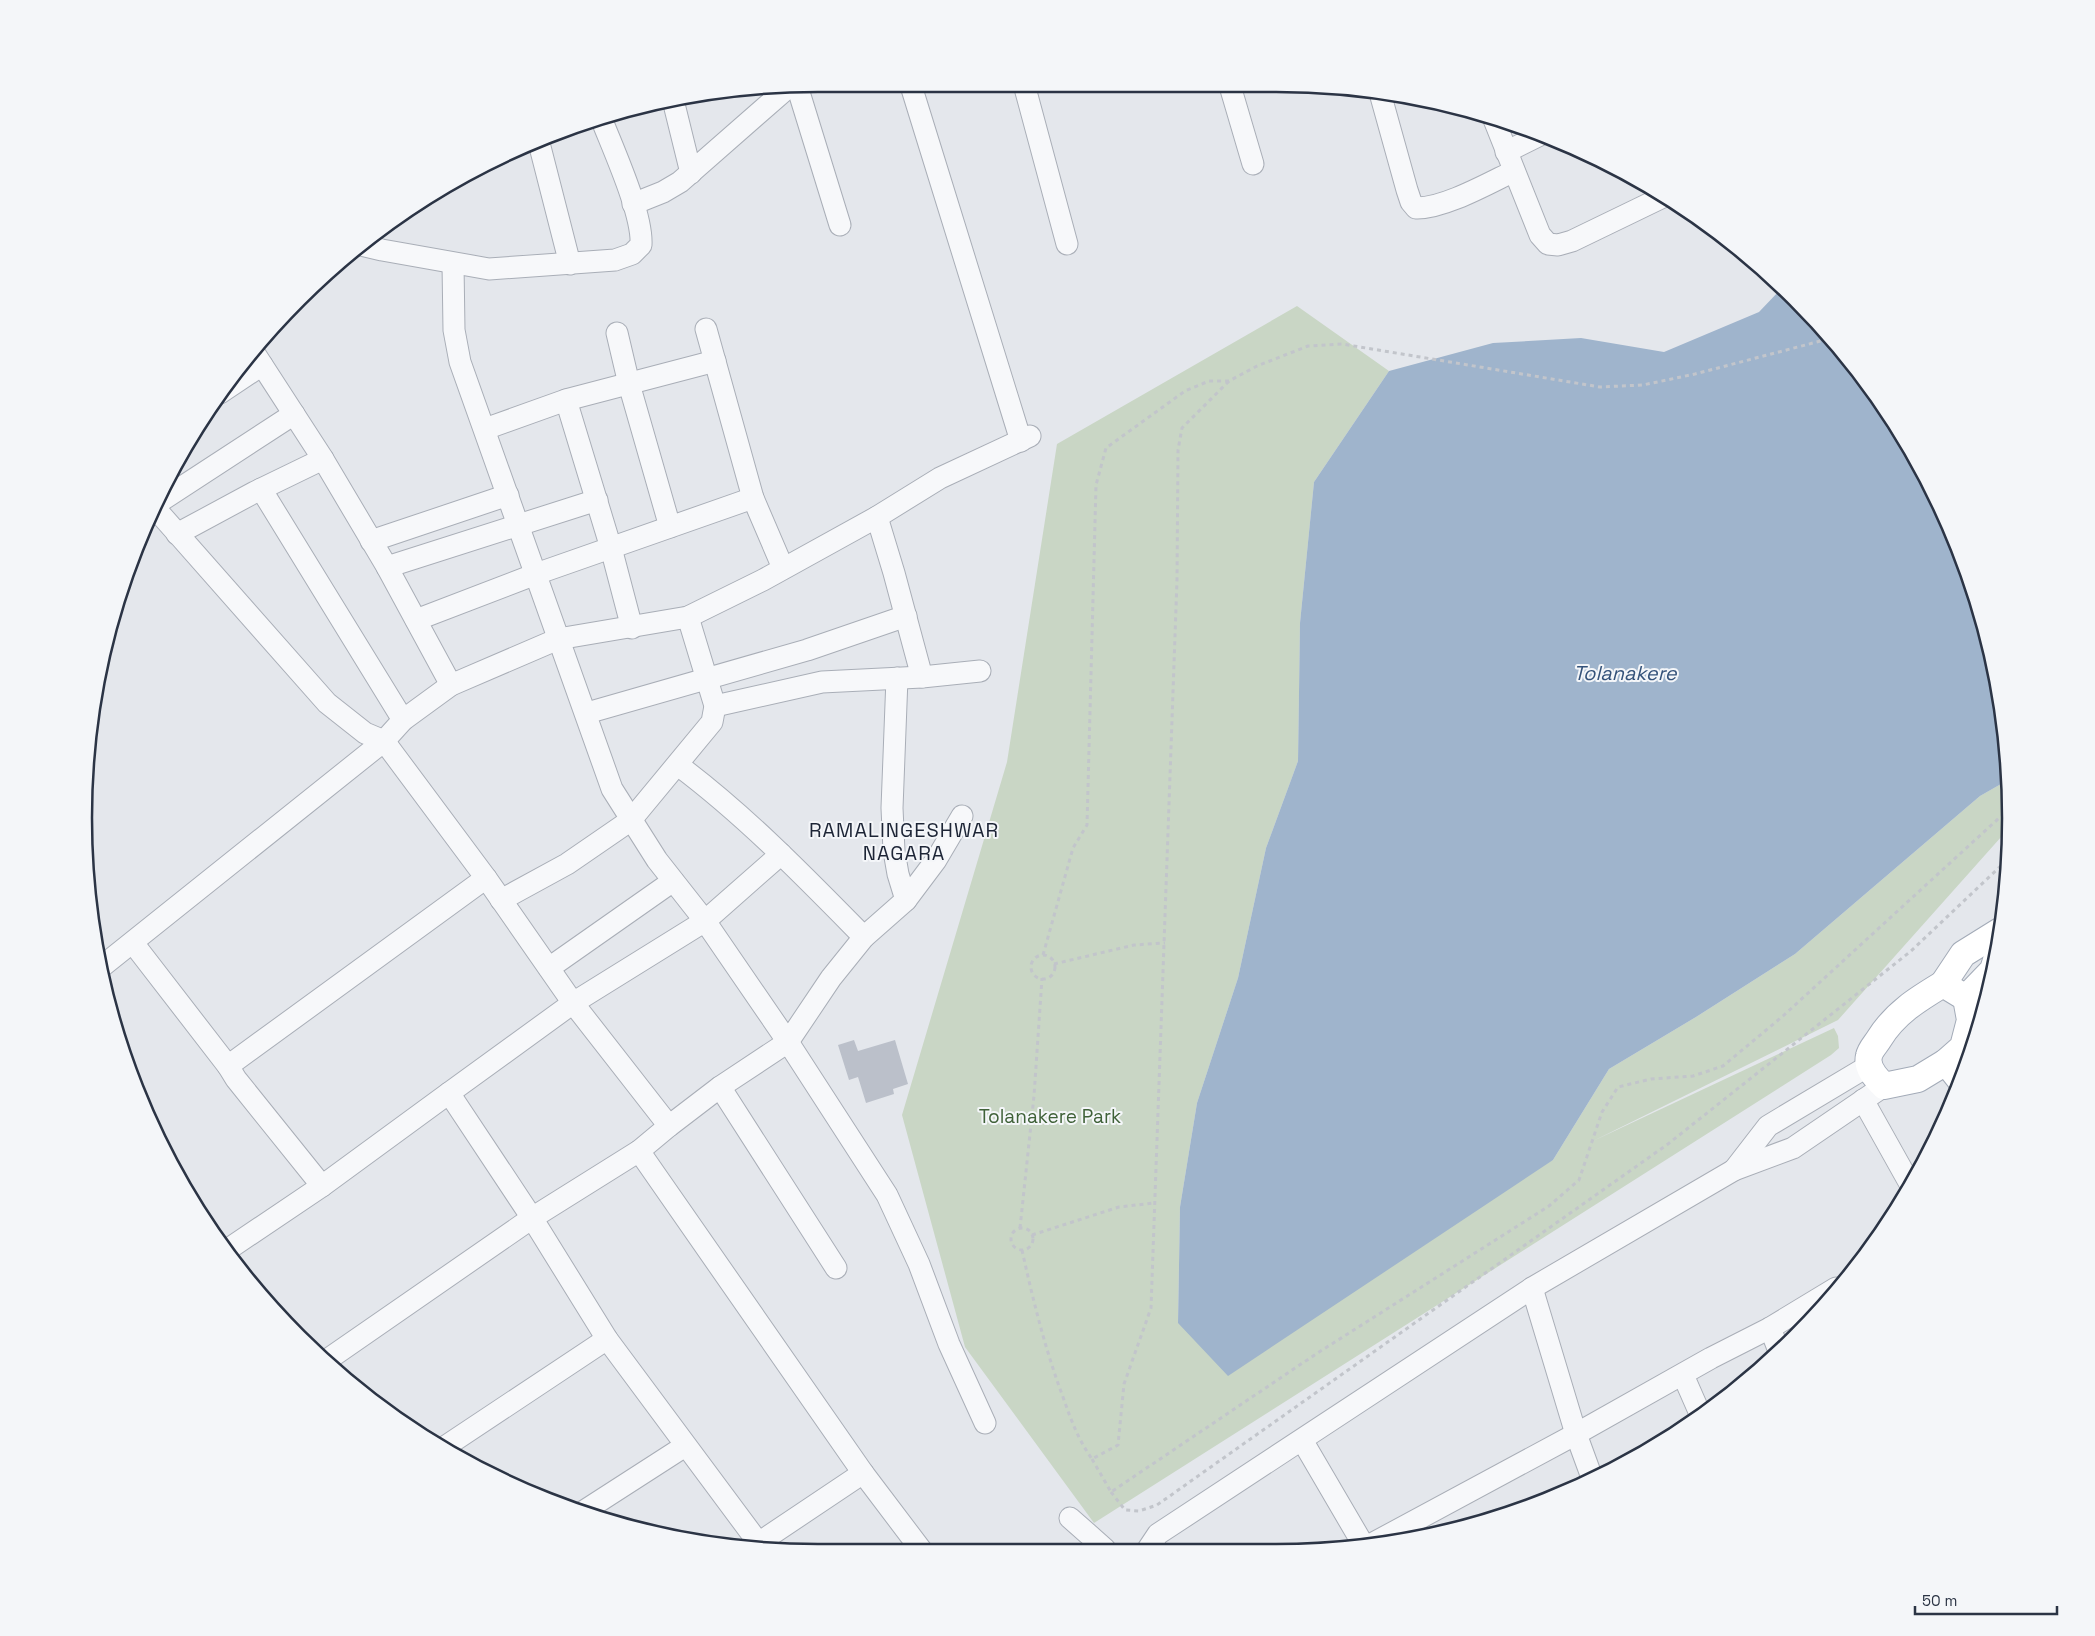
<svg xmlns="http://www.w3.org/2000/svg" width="2095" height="1636" font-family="'Space Grotesk',sans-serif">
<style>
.green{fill:#c9d6c5}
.water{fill:#9fb4cc}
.building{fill:#bbc0ca}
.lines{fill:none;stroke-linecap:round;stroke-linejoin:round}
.minor-casing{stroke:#a9aeb7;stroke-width:23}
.major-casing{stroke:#a3abb8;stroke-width:28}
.path{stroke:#c2c5cb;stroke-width:3;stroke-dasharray:4 4;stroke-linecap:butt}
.minor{stroke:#f7f8fa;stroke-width:21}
.major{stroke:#fff;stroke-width:26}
.labels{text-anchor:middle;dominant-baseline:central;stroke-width:4;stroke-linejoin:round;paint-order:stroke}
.park-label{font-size:19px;fill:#3f6138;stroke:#f4f6f9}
.water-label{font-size:20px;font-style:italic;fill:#34527a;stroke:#f4f6f9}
.neighbourhood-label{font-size:20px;letter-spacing:1px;fill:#1d2536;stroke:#f4f6f9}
.rim{fill:none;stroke:#2b3445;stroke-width:2.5}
</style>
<rect width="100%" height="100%" fill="#e4e7ec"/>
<polygon class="green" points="1297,306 1389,371 1314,482 1300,623 1298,761 1266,848 1238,978 1197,1103 1180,1207 1178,1322 1553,1160 1609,1069 1696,1017 1795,954 1980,796 2008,780 2010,827 1838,1020 1593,1141 1834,1028 1838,1036 1839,1048 1831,1055 1094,1523 965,1347 902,1115 1007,762 1057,444"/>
<polygon class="water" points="1781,289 1829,334 1888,410 1955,537 1997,675 2008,780 1980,796 1795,954 1696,1017 1609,1069 1553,1160 1228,1376 1178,1323 1180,1207 1197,1103 1238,978 1266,848 1298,761 1300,623 1314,482 1389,371 1493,343 1581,338 1664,352 1759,312"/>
<polygon class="building" points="854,1040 858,1051 895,1040 908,1084 893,1089 894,1094 866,1103 858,1077 849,1080 838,1045"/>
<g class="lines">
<g class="minor-casing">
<g id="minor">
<polyline points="1230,86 1253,164"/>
<polyline points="1025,88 1067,244"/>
<polyline points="798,89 840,225"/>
<polyline points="912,89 1021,441"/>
<path d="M1380 93 1407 190 1411 202 1416 208C1443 209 1489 183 1514 171"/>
<polyline points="673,100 691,173"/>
<polyline points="1493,117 1540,235 1548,244 1558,245 1572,241 1665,196"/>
<polyline points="538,139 570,264"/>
<polyline points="1506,152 1540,135"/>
<polyline points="633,204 663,192 680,182 785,90"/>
<path d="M361 245 382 250 489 269 615 260 632 254 641 245C643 214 613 149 601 118"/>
<polyline points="453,264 454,330 460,362 612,789 657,860 705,921 788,1042 887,1195 919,1264 949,1344 985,1423"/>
<polyline points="706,329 753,498 783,568"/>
<polyline points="617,333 629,384 670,527"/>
<polyline points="253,351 323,459 387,567 451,685"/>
<polyline points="220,393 262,365"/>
<polyline points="566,400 611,548 632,628"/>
<polyline points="485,429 566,400 715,361"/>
<polyline points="261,489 403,720"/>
<polyline points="156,504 294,414"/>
<polyline points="154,507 327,703 365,733 384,741 486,878 573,1003 669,1126"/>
<polyline points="877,517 894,573 922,677"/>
<polyline points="177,534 255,492 323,459"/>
<polyline points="371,541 508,495"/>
<polyline points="387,567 597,500"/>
<polyline points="416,620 536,574 753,498"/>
<polyline points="897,678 892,808 894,851 898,874 906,900"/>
<polyline points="715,706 822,682 922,677 980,671"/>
<polyline points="587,713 807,650 906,616"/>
<path d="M678 765C746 816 805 877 864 937"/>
<polyline points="501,900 567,864 631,820 712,722 715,706 688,617"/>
<polyline points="133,943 228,1066 236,1079 322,1186"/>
<polyline points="100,968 384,741 403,720 451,685 558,639 688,617 763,580 877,517 940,478 1030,436"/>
<polyline points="549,968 673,881"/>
<polyline points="228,1066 486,878"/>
<polyline points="720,1087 836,1268"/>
<polyline points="449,1093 573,1003 705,921 781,854"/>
<polyline points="1863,1100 1910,1184"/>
<polyline points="639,1151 863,1473 922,1551"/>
<polyline points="1734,1170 1768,1126 1870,1065"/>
<polyline points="227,1250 322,1186 449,1093 532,1218 607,1339 763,1549"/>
<polyline points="1532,1288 1576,1434 1591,1475"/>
<polyline points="1770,1328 1779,1351"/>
<polyline points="327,1360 532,1218 639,1151 669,1126 720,1087 788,1042 831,978 864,937 906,900 936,860 962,816"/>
<polyline points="1683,1375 1701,1416"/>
<polyline points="1302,1440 1364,1546"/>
<polyline points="446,1446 607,1339"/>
<polyline points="581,1513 685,1446"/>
<polyline points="1070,1518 1105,1549"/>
<polyline points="1368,1546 1576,1434 1711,1358 1770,1328 1836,1288"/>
<polyline points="751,1548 863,1473"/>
<polyline points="1148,1549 1158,1534 1532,1288 1734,1170 1793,1148 1884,1086"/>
</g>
</g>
<g class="major-casing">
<g id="major">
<path d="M1943 984 1966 998 1970 1020 1963 1047 1946 1062 1918 1079 1884 1086C1876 1078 1866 1068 1869 1056 1870 1050 1876 1044 1879 1039 1895 1013 1918 999 1943 984Z"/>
<polyline points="1943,984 1963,954 2000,931"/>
<polyline points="1966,998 1993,970 1998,954"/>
<polyline points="1946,1062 1961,1081"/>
</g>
</g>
<g class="path">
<polyline points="1043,955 1073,848 1087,825 1096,485 1106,448 1185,391 1209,381 1229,381 1257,366 1308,346 1342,344 1600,387 1643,385 1695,374 1832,338"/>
<circle cx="1043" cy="967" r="12"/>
<polyline points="1054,964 1134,945 1165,943"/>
<polyline points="1020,1228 1034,1096 1042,978"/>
<circle cx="1022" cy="1239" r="11"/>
<polyline points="1032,1235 1119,1207 1154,1203"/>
<path d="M1022 1250C1033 1300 1045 1349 1063 1397 1071 1420 1078 1439 1092 1459L1118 1445 1124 1384 1151 1308 1177 580 1178 450 1182 428 1229 381"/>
<polyline points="1092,1459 1111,1492 1316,1354 1549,1206 1579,1180 1602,1112 1618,1087 1651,1079 1693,1076 1723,1066 1783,1016 2010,808"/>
<polyline points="1111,1492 1125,1510 1139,1511 1157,1505 1668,1144 1911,951 2007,860"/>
</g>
<use href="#minor" class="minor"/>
<use href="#major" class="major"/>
</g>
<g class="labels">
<g class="park-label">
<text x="1050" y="1116">Tolanakere Park</text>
</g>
<g class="water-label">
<text x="1625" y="673">Tolanakere</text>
</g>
<g class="neighbourhood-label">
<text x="904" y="830">RAMALINGESHWAR<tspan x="904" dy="23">NAGARA</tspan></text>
</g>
</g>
<path d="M0 0H2095V1636H0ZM818 92H1276A726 726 0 0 1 2002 818V818A726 726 0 0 1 1276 1544H818A726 726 0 0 1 92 818V818A726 726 0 0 1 818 92Z" fill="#f4f6f9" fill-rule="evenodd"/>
<path class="rim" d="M818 92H1276A726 726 0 0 1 2002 818V818A726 726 0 0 1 1276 1544H818A726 726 0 0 1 92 818V818A726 726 0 0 1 818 92Z"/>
<path d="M1915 1606v8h142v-8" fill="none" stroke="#2b3445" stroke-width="2.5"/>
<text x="1922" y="1606" font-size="15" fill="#2b3445" stroke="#f4f6f9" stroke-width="4" paint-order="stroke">50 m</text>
</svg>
